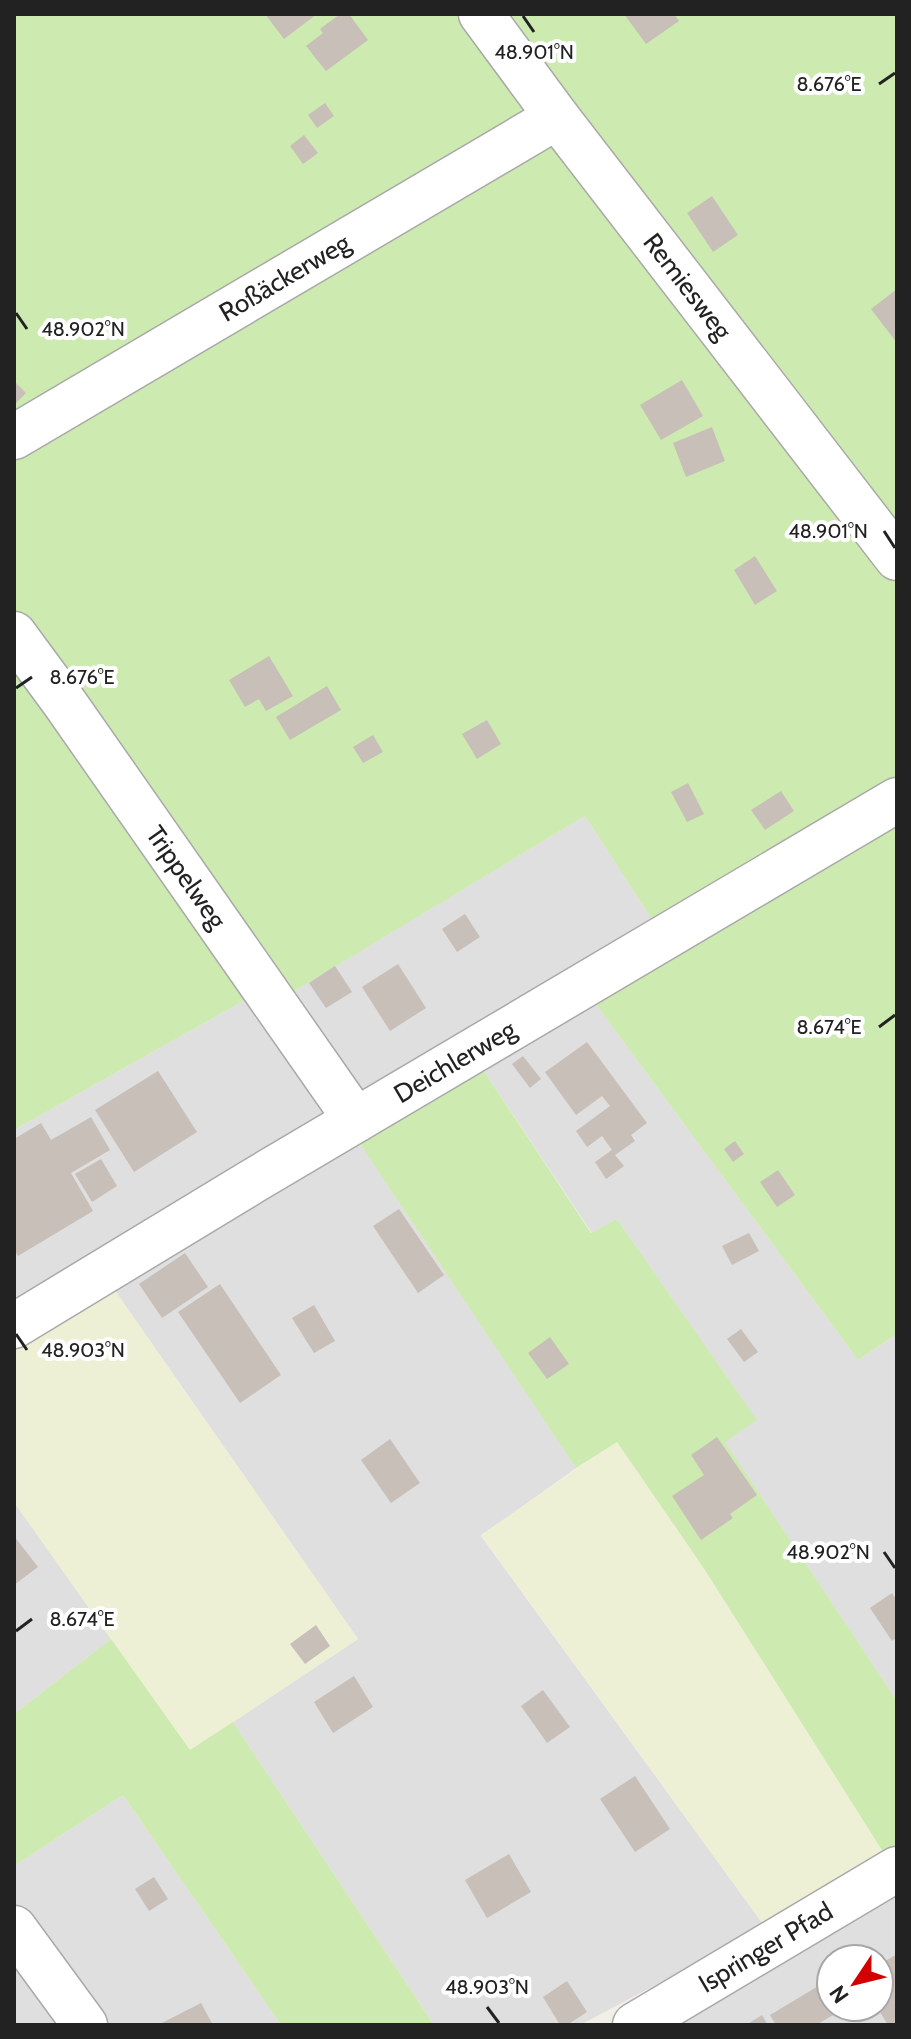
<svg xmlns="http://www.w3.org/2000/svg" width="911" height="2039" font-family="Cabin,sans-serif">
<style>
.residential{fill:#e0dfdf;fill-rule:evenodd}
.farmland{fill:#eef0d5}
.grass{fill:#cdebb0}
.building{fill:#c7bfb8}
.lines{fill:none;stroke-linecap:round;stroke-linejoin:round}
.minor-casing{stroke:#a9a9a9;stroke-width:47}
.minor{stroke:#fff;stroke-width:44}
.ticks{fill:none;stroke:#222;stroke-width:3}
.labels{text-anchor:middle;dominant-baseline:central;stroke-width:8;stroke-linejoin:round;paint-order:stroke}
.street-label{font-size:26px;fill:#222;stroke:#fff}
.ticks-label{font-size:20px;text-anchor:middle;fill:#222;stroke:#fff;stroke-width:8;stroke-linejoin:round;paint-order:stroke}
</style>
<rect width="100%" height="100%" fill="#f2efe9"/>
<g class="residential">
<polygon points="585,816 655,924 14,1310 14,1130 254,995 262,1010"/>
<polygon points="589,995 858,1360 897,1334 897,1701 724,1441 756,1419 617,1219 592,1233 478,1062"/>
<polygon points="354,1135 576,1468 481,1536 765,1927 580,2025 434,2025 233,1722 358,1639 111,1285"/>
<polygon points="14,1502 111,1639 14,1714"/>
<polygon points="123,1795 281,2025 14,2025 14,1866"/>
<path d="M897 1894V2025H672ZM831 1959H879V2007H831Z"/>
</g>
<g class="farmland">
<polygon points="111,1285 358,1639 190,1751 14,1502 14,1340"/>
<polygon points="617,1441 703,1567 885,1855 765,1927 481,1535"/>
</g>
<g class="grass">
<polygon points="14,14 897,14 897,780 655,924 585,816 286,996 254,995 14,1130"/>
<polygon points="897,811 897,1334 858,1360 589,995"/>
<polygon points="478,1062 591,1233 617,1219 757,1420 725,1442 897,1701 897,1848 885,1855 703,1567 617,1442 576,1468 354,1135"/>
<polygon points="111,1639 190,1750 233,1722 434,2025 281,2025 123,1795 14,1866 14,1714"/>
</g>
<g class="building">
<polygon points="265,14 317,14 284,39"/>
<polygon points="340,14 349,14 368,40 326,71 306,46 323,33 320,29"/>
<polygon points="624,14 674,14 679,21 646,44"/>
<polygon points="325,103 334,116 317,128 308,115"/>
<polygon points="304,135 318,153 303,164 290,146"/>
<polygon points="712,196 738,235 713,252 687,213"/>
<polygon points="897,289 897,343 871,309"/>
<polygon points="682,380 703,416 661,440 640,405"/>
<polygon points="14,381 26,393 14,405"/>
<polygon points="712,427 725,461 686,477 673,443"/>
<polygon points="755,556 777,591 755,605 734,570"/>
<polygon points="269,656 293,696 266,711 259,699 245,707 229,680"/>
<polygon points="327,686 341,710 290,740 276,717"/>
<polygon points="487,720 501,744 477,759 462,734"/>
<polygon points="373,735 383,752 363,763 353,747"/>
<polygon points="688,783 704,814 687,822 671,792"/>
<polygon points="781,791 794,811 765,830 751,810"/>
<polygon points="465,914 480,937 457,952 442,929"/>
<polygon points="398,964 426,1008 390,1031 362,987"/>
<polygon points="335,966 352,992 326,1008 309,983"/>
<polygon points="587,1042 647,1123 631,1135 635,1141 615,1155 624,1166 606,1179 595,1162 612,1150 602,1136 587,1147 576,1131 610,1106 602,1096 576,1115 545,1072"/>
<polygon points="523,1056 541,1079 530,1088 512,1064"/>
<polygon points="158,1071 197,1132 134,1172 95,1110"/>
<polygon points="91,1117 110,1150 71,1173 93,1211 18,1256 14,1249 14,1139 41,1123 51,1140"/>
<polygon points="735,1141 744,1154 733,1162 724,1149"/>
<polygon points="101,1159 117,1186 92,1202 75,1174"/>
<polygon points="778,1170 795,1195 777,1207 760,1182"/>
<polygon points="399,1209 444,1275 418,1293 373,1226"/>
<polygon points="749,1233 759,1251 732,1265 722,1246"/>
<polygon points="185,1253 208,1287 162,1318 139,1284"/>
<polygon points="220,1284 281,1375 240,1403 178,1312"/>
<polygon points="314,1305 335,1341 314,1353 292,1318"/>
<polygon points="741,1329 758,1352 744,1362 727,1339"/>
<polygon points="550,1337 569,1364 547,1379 528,1353"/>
<polygon points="717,1437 757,1495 730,1514 733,1518 701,1540 672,1496 704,1475 691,1455"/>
<polygon points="390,1439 420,1483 391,1503 361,1460"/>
<polygon points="14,1536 38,1567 14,1585"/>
<polygon points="892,1593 897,1601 897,1637 892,1641 870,1608"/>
<polygon points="316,1625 330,1646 305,1664 290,1644"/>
<polygon points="354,1676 373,1707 333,1733 314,1702"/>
<polygon points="543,1690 570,1727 547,1743 521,1706"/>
<polygon points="635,1776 670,1829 635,1852 600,1799"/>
<polygon points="509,1854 531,1892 487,1918 465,1880"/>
<polygon points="154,1877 168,1899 149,1911 135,1889"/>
<polygon points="897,1954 897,2025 888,2025 877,2007 879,2007 879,1965"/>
<polygon points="567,1981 587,2012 567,2025 560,2025 543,1997"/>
<polygon points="825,1982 831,1992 831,2007 840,2007 842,2010 816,2025 776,2025 770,2015"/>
<polygon points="201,2003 213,2025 158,2025"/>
<polygon points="762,2015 768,2025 746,2025"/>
</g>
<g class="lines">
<g class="minor-casing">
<g id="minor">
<path id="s1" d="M481 14 557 117 897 558"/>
<path id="s2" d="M14 437 557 117"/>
<path id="s3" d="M14 634 64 702 356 1120"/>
<path id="s4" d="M14 1326 253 1181 897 800"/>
<polyline points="14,1928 85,2025"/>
<path id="s5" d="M635 2025 897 1869"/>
</g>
</g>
<use href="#minor" class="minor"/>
</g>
<path class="ticks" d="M523 16 534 32M879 84 895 73M16 313 27 329M884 531 895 548M16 688 32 677M879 1027 895 1015M16 1334 27 1350M884 1552 895 1568M16 1631 32 1619M487 2007 499 2023"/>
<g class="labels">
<g class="street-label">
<text stroke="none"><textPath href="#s2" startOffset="314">Roßäckerweg</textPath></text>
<text stroke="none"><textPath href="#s1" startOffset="342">Remiesweg</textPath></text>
<text stroke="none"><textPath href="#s3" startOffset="298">Trippelweg</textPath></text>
<text stroke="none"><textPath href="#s4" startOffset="514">Deichlerweg</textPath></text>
<text stroke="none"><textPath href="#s5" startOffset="152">Ispringer Pfad</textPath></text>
</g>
</g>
<g class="ticks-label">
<text x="534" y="59">48.901°N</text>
<text x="829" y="91">8.676°E</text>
<text x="83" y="336">48.902°N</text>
<text x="828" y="538">48.901°N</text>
<text x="82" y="684">8.676°E</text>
<text x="829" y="1034">8.674°E</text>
<text x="83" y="1357">48.903°N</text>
<text x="828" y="1559">48.902°N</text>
<text x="82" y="1626">8.674°E</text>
<text x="487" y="1994">48.903°N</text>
</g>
<rect width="911" height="2039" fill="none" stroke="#222222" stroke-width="32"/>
<g transform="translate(855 1983) rotate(235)"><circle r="38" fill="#ffffff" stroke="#a7a7a7" stroke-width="2"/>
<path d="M0-6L14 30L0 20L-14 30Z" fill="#d40000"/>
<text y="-12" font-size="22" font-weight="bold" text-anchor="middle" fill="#222222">N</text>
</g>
</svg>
